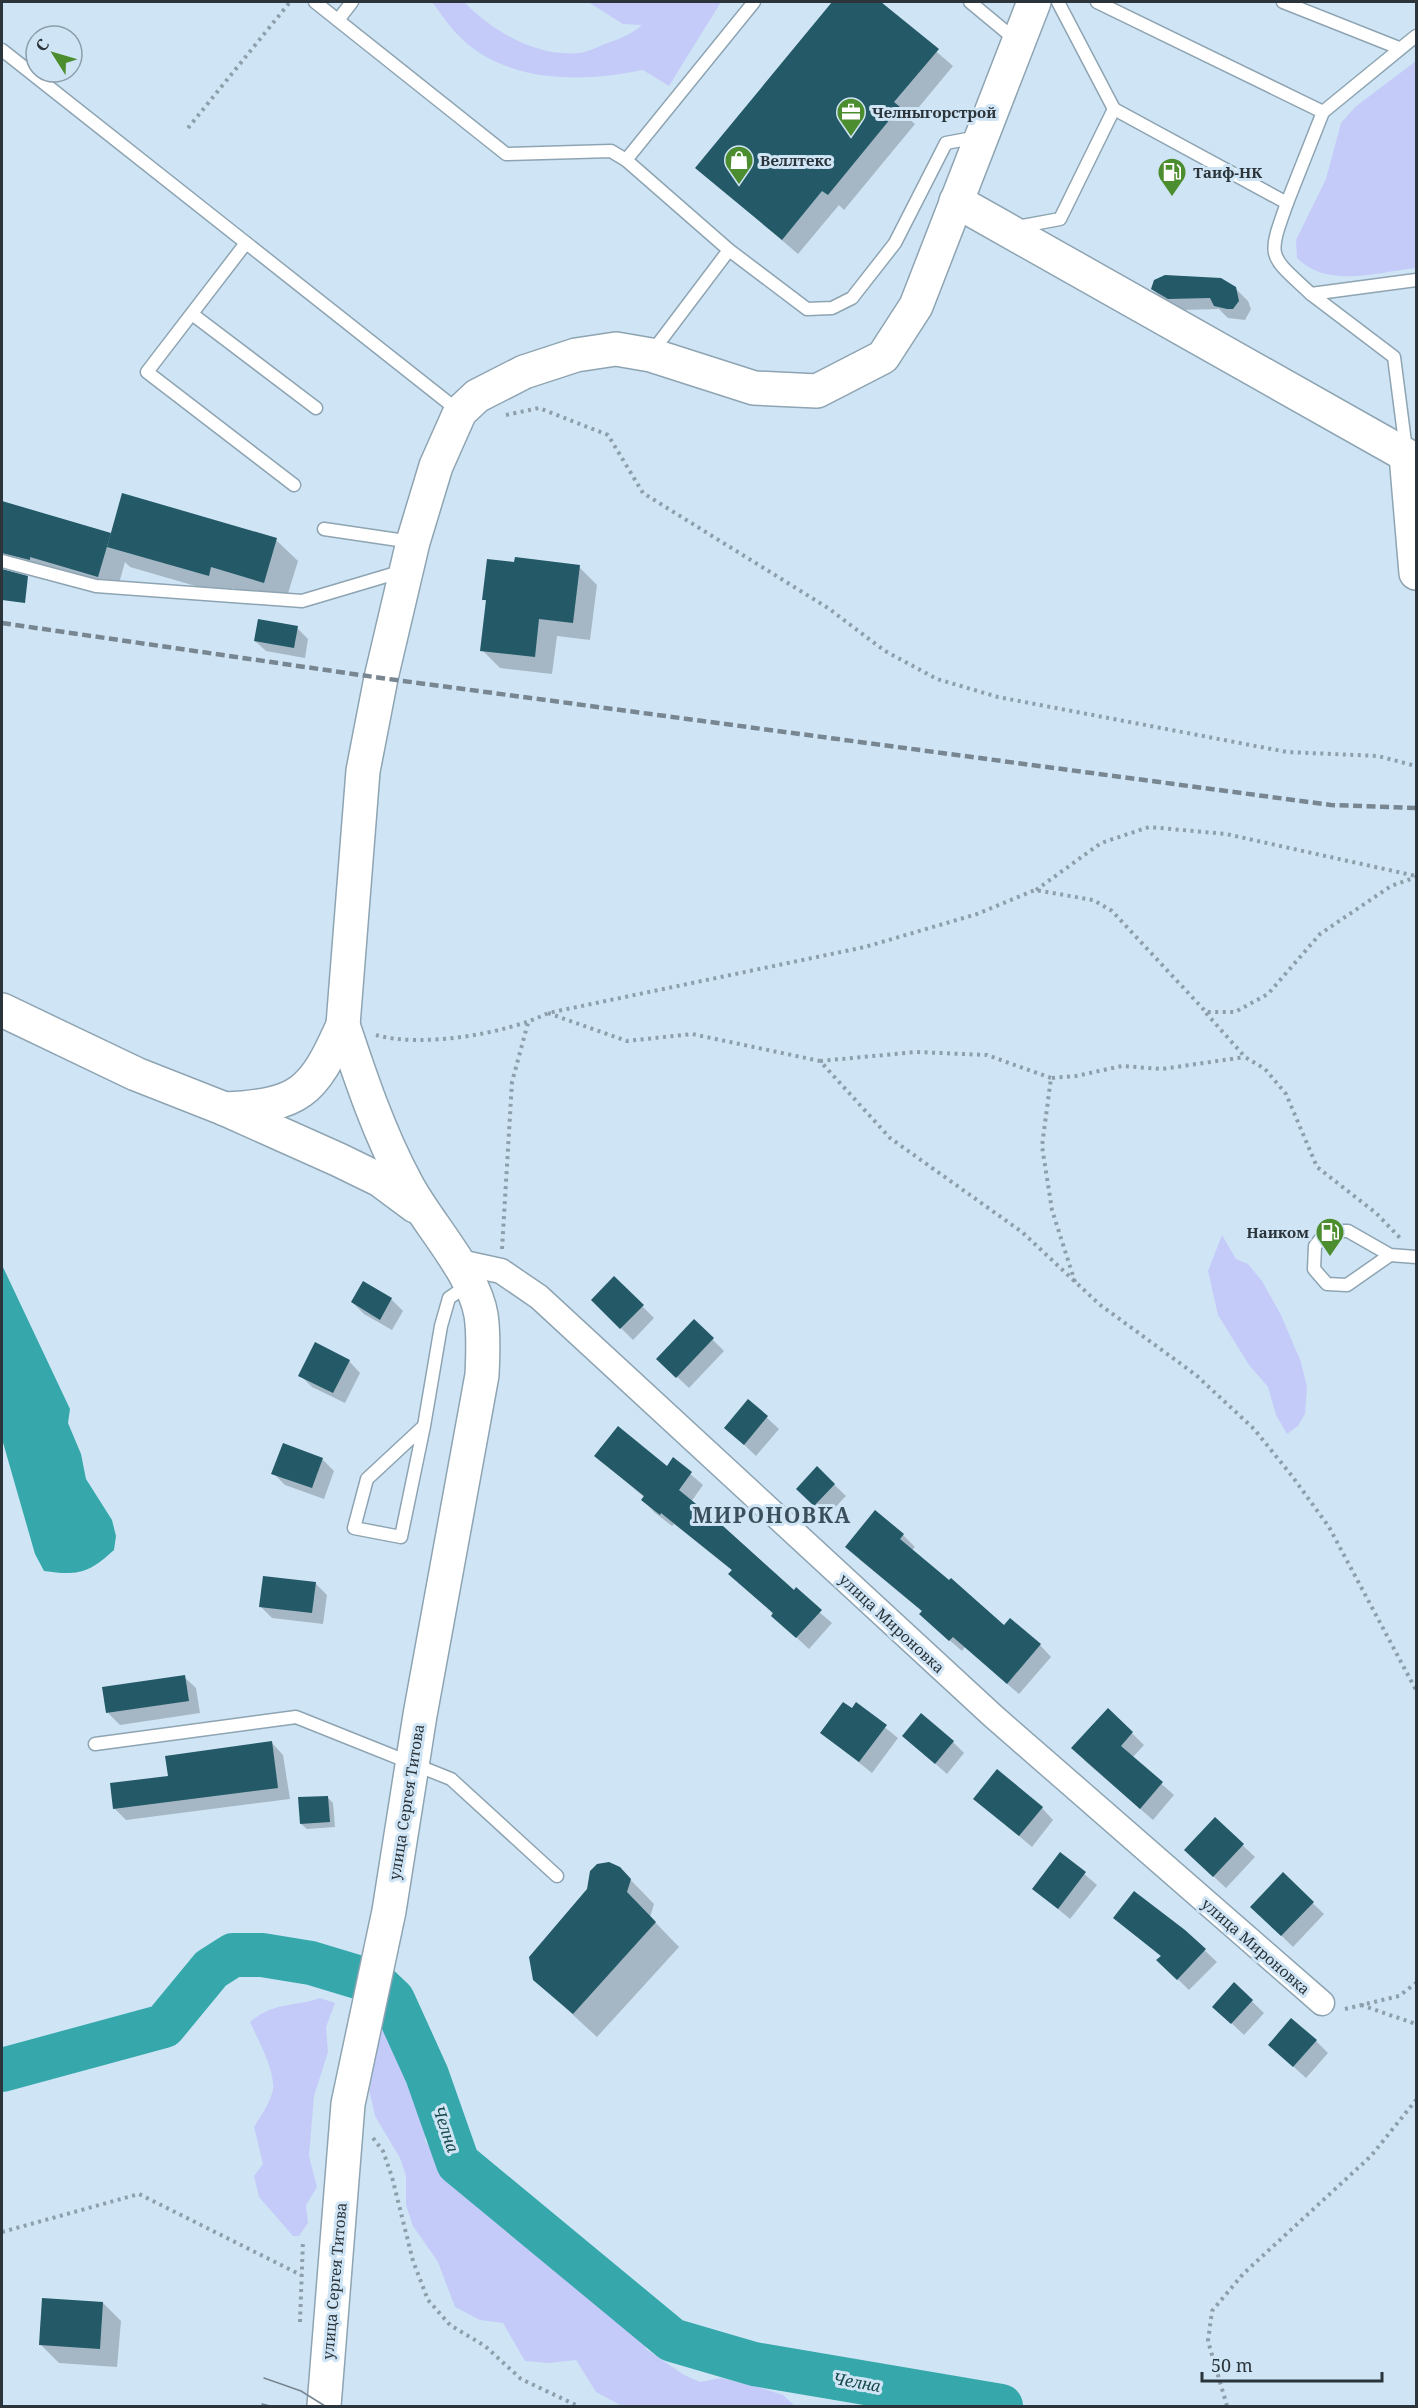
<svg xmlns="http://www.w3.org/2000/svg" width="1418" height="2408" font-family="'Noto Serif',serif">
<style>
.green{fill:#c4cbf8}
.water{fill:#36a8ab}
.shadow{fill:#0003}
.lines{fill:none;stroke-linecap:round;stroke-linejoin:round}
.river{stroke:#36a8ab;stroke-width:44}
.building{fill:#245967}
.lane-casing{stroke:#8ea4b2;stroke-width:15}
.street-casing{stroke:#8ea4b2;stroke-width:27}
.secondary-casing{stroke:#8ea4b2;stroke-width:36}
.path{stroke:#8e9fab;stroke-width:4;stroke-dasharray:3 4.5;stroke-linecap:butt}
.lane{stroke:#fff;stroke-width:12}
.street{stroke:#fff;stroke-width:24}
.secondary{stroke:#fff;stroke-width:33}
.tram{stroke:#778691;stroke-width:1.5}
.rail{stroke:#778691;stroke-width:4.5;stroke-dasharray:9 4.5;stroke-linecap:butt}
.labels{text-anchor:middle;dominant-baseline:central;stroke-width:6;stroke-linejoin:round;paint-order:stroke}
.poi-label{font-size:15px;font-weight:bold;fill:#2b343a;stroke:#cfe5f5;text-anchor:start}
.street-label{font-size:15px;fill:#2b343a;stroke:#cfe5f5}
.water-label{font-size:16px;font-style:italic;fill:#154748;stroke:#cfe5f5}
.district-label{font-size:21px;font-weight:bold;letter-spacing:1.5px;fill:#3c4f5c;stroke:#cfe5f5}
</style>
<rect width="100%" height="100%" fill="#cfe5f5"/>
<g class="green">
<path d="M432 2H464C493 31 535 57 579 53 588 52 597 47 605 44 619 39 632 34 642 25L623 24 588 2H721L669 86 643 70C579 83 502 84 454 31 446 22 440 12 432 2Z"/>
<path d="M1416 61V268C1377 272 1328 289 1297 258L1296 240 1326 179 1341 123 1355 107Z"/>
<polygon points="1222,1235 1236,1259 1248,1264 1262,1281 1281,1315 1301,1362 1307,1387 1305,1414 1298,1426 1287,1434 1276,1415 1268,1387 1249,1365 1218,1315 1208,1271"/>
<path d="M320 1998 335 2003 326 2027 328 2052 314 2096 309 2156 317 2187 306 2205 308 2223 299 2236H293L259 2197 254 2176 263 2164 254 2127C261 2115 271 2102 273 2089 275 2071 258 2039 250 2022 273 2002 294 2007 320 1998Z"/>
<polygon points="385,2029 394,2044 425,2119 425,2141 437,2157 443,2170 492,2208 560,2272 641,2327 646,2349 684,2375 700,2382 721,2378 758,2387 783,2395 795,2406 620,2405 596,2392 576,2360 549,2363 525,2361 503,2323 480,2320 455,2307 438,2262 413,2226 406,2205 406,2176 400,2158 375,2116 365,2071 367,2041"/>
</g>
<path class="water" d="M2 1265 70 1409 68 1423 81 1454 86 1479 112 1520 116 1536 114 1550C89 1573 78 1576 44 1571L35 1554 2 1439Z"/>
<g class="shadow">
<polygon points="834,2 879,2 953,66 909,119 915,124 844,210 839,205 798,254 697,168"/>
<polygon points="1235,288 1248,301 1251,309 1245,320 1228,318 1219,309 1181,310 1164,301 1152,289"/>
<polygon points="2,503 110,534 276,540 298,561 285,603 232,588 230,596 130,567 125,562 116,594 2,561"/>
<polygon points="579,567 597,585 590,640 557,636 552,674 500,668 482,650 488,603 484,599"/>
<polygon points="297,628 308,639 305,658 266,651 255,641"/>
<polygon points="614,1278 654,1318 633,1340 593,1300"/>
<polygon points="364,1283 391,1299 403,1311 392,1330 364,1314 352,1302"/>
<polygon points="694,1321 724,1351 689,1388 658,1359"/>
<polygon points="349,1361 360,1373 345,1403 312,1387 300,1375"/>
<polygon points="749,1401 779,1429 756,1456 738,1439"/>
<polygon points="596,1456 667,1468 673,1459 703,1485 691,1502 832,1623 809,1649 785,1627 733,1571 674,1524 672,1526 654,1512 643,1500 645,1498"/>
<polygon points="322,1459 334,1471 324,1499 285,1485 273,1473"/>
<polygon points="817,1468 846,1496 826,1517 798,1489"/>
<polygon points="903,1535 915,1547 912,1550 1004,1627 1040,1645 1051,1657 1019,1694 965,1647 962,1651 933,1626 923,1612 859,1559"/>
<polygon points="315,1583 327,1595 323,1624 272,1618 261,1607"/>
<polygon points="184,1677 196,1688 200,1713 120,1725 108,1713"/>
<polygon points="857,1705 898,1738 872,1773 822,1733"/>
<polygon points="1108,1710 1144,1745 1132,1758 1174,1795 1153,1820 1084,1760"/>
<polygon points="904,1736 953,1742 964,1753 947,1774"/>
<polygon points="272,1743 283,1755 290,1799 126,1820 114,1808 170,1777"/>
<polygon points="327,1797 333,1803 335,1827 307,1829 301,1824"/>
<polygon points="975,1799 1042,1808 1053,1820 1032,1847"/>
<polygon points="1215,1819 1255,1857 1226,1888 1198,1862"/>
<polygon points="1061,1854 1097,1885 1070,1919 1034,1889"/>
<polygon points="619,1868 654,1904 650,1917 679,1947 597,2037 534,1979"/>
<polygon points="1283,1875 1324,1914 1293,1947 1252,1907"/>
<polygon points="1115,1918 1184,1931 1217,1962 1189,1990 1158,1960 1162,1957"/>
<polygon points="1234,1984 1264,2013 1244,2035 1226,2018"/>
<polygon points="1316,2041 1328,2053 1306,2078 1270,2045"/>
<polygon points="103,2303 121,2321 117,2367 59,2363 41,2345"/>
</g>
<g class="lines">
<polyline class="river" points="2,2070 164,2026 211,1969 233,1955 262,1955 311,1963 374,1982 393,2000 427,2075 458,2163 672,2340 754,2364 1001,2406"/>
</g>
<g class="building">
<polygon points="832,2 881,2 939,49 894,102 900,107 828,195 822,191 782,240 695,168"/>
<polygon points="1165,275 1221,278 1236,287 1239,301 1233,309 1227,309 1214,306 1210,298 1168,299 1151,289 1154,280"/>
<polygon points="122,493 277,538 264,583 211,567 209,576 107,547"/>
<polygon points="2,501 111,533 98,577 30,557 30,560 2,553"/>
<polygon points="515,557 580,565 573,623 539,619 535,657 480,651 486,600 482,600 487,559 514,562"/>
<polygon points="2,569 28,576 25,603 2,600"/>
<polygon points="258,619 298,626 294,648 254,641"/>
<polygon points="614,1276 644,1305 620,1329 591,1300"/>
<polygon points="363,1281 392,1298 380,1320 351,1302"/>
<polygon points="694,1319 714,1338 676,1378 656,1359"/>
<polygon points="315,1342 350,1360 333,1393 298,1376"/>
<polygon points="748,1399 768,1416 744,1445 724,1428"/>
<polygon points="618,1426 667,1466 673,1457 692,1472 679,1490 723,1526 794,1590 796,1587 822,1610 796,1638 771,1616 773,1613 728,1574 732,1570 661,1513 660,1515 641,1500 644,1496 594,1456"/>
<polygon points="283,1443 323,1458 312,1488 271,1474"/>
<polygon points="817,1466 835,1484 814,1506 796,1489"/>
<polygon points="875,1510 904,1534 900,1539 949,1580 951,1578 1004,1625 1010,1618 1041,1644 1007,1684 953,1637 949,1641 919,1614 922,1611 845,1547"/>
<polygon points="263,1576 316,1582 312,1613 259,1607"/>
<polygon points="185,1675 189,1701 106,1713 102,1687"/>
<polygon points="843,1702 852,1708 856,1702 887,1725 859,1762 820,1733"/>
<polygon points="1108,1708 1133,1732 1121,1746 1163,1782 1140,1809 1071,1748"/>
<polygon points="921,1713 954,1741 935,1764 902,1736"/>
<polygon points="272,1741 278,1788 113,1809 110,1783 168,1776 165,1756"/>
<polygon points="997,1769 1043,1807 1019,1836 973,1799"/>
<polygon points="328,1796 330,1822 300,1824 298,1797"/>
<polygon points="1215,1817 1244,1844 1213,1877 1184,1850"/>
<polygon points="1060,1852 1086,1872 1058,1909 1032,1889"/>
<polygon points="609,1862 620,1867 631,1879 627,1892 656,1922 573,2014 533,1980 529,1957 587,1889 590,1871 597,1864"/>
<polygon points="1283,1872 1314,1902 1281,1936 1250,1907"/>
<polygon points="1134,1891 1185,1930 1206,1949 1177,1980 1156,1960 1161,1956 1113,1918"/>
<polygon points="1234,1982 1253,2000 1231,2024 1212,2007"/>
<polygon points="1291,2018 1317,2040 1293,2067 1268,2045"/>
<polygon points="42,2298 103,2302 100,2349 39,2345"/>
</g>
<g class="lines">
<g class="lane-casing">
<g id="lane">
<polyline points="315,2 506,154 611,151 626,160 729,250 807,309 832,308 852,298 895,243 946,143 978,137"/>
<polyline points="970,2 1017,41"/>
<polyline points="1058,2 1114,109 1287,203 1323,112 1416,36"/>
<polyline points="1097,2 1323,112"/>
<polyline points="1283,2 1399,48"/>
<polyline points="338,20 352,2"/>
<polyline points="2,50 460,412"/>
<polyline points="626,160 754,2"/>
<path d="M1287 203C1267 259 1268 254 1311 294L1416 280"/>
<polyline points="1017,227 1060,219 1114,109"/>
<polyline points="246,243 147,372 294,485"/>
<polyline points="1311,294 1394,357 1406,450"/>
<polyline points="192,314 316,408"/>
<polyline points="652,352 729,250"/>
<polyline points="324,529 412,542"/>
<polyline points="2,561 96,586 302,601 403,571"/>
<polyline points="1390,1255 1347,1285 1327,1284 1314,1269 1315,1246 1327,1231 1348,1231 1390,1255 1416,1257"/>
<polyline points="424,1426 401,1537 354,1528 367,1479 424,1426 441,1326 449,1298 468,1285"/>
<polyline points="95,1744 296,1717 451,1779 557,1876"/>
</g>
</g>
<g class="street-casing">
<polyline id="street" points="455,1261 501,1271 539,1297 993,1716 1322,2003"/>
</g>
<g class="secondary-casing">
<g id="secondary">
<polyline points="956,201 1406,455 1416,573"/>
<polyline points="2,1010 136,1074 225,1109 339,1160 380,1180 415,1206"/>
<path d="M225 1109C300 1105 313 1093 343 1025L363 771 381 678 413 542 436 466 460 412 477 396 524 372 576 355 616 349 651 355 754 388 817 391 883 357 916 306 1034 2"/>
<path d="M324 2406 348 2104 389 1911 420 1715 482 1375C483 1355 484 1334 481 1315 474 1272 426 1222 406 1183 379 1133 361 1079 343 1025"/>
</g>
</g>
<g class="path">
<polyline points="188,128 290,2"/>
<polyline points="506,415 539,408 608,435 643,493 828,608 885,651 937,679 998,697 1287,752 1378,756 1416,766"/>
<polyline points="1036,890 1101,843 1149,827 1226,834 1416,876"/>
<polyline points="548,1013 627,1041 692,1034 820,1061 890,1138 1022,1232 1099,1304 1196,1375 1254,1429 1292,1476 1329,1527 1416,1690"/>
<polyline points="1206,1013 1245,1057 1265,1069 1286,1094 1317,1167 1376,1213 1401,1239"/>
<path d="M376 1035C420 1048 507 1034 548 1013L865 947 977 914 1035 890 1093 900 1112 911 1206 1012H1235L1268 994 1320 934 1391 886 1416 877"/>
<polyline points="820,1061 916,1052 987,1055 1051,1078"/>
<polyline points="502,1249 512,1082 528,1023"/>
<polyline points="1075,1282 1052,1210 1042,1146 1051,1078 1076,1076 1122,1066 1162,1069 1245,1057"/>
<polyline points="1361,2005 1416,2024"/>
<polyline points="1345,2009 1399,1996 1416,1983"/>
<polyline points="373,2138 383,2151 392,2177 413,2261 428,2300 450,2325 485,2346 521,2379 578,2406"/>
<polyline points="2,2232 139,2194 301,2275"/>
<polyline points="300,2322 303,2240"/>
<polyline points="1227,2406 1208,2341 1212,2311 1243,2274 1371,2156 1416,2100"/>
</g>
<use href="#lane" class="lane"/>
<use href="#street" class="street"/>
<use href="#secondary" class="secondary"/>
<g class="tram">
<polyline points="264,2378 301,2391 325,2406"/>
<polyline points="262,2404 270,2406"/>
</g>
<polyline class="rail" points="2,623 381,678 1331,805 1416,808"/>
</g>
<defs>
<g id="office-pin" transform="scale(1.5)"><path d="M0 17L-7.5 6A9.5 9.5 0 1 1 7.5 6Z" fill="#4c8d2f" stroke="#cfe5f5"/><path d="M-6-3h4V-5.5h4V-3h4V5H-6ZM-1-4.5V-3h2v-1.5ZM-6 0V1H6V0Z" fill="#fff"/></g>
<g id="shop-pin" transform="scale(1.5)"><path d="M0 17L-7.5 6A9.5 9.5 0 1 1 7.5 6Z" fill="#4c8d2f" stroke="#cfe5f5"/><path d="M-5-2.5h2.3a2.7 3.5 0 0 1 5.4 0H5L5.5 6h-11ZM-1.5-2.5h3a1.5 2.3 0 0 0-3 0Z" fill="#fff"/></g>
<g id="fuel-pin" transform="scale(1.5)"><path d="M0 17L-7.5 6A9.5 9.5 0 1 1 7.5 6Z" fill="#4c8d2f" stroke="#cfe5f5"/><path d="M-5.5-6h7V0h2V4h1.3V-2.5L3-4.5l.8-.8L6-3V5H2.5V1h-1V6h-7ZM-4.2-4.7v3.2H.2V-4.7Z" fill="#fff"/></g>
</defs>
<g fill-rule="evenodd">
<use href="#office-pin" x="851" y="112"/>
<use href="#shop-pin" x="739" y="160"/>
<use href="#fuel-pin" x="1172" y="172"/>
<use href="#fuel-pin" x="1330" y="1232"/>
</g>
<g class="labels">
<g class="poi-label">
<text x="872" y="112">Челныгорстрой</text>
<text x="760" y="160">Веллтекс</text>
<text x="1193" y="172">Таиф-НК</text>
<text x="1309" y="1232" text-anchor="end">Наиком</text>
</g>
<g class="street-label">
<text transform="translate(892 1623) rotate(43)">улица Мироновка</text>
<text transform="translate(406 1802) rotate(-81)">улица Сергея Титова</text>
<text transform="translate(1256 1946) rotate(41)">улица Мироновка</text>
<text transform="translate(334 2281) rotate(-85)">улица Сергея Титова</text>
</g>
<g class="water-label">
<text transform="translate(446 2129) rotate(71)">Челна</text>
<text transform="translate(857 2382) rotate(10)">Челна</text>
</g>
<g class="district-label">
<text x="772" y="1515">МИРОНОВКА</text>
</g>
</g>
<rect width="1418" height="2408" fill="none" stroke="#2b343a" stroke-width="6"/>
<g transform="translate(54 54) rotate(307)"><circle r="28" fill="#cfe5f5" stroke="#8d9eaa" stroke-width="1.5"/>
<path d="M0-4.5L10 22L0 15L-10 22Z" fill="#4c8d2f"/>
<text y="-9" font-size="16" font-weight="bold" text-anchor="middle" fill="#2b343a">С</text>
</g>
<path d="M1202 2372v9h180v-9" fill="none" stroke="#2b343a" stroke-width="3"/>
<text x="1211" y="2372" font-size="18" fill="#2b343a" stroke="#cfe5f5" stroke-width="4.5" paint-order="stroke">50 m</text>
</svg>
